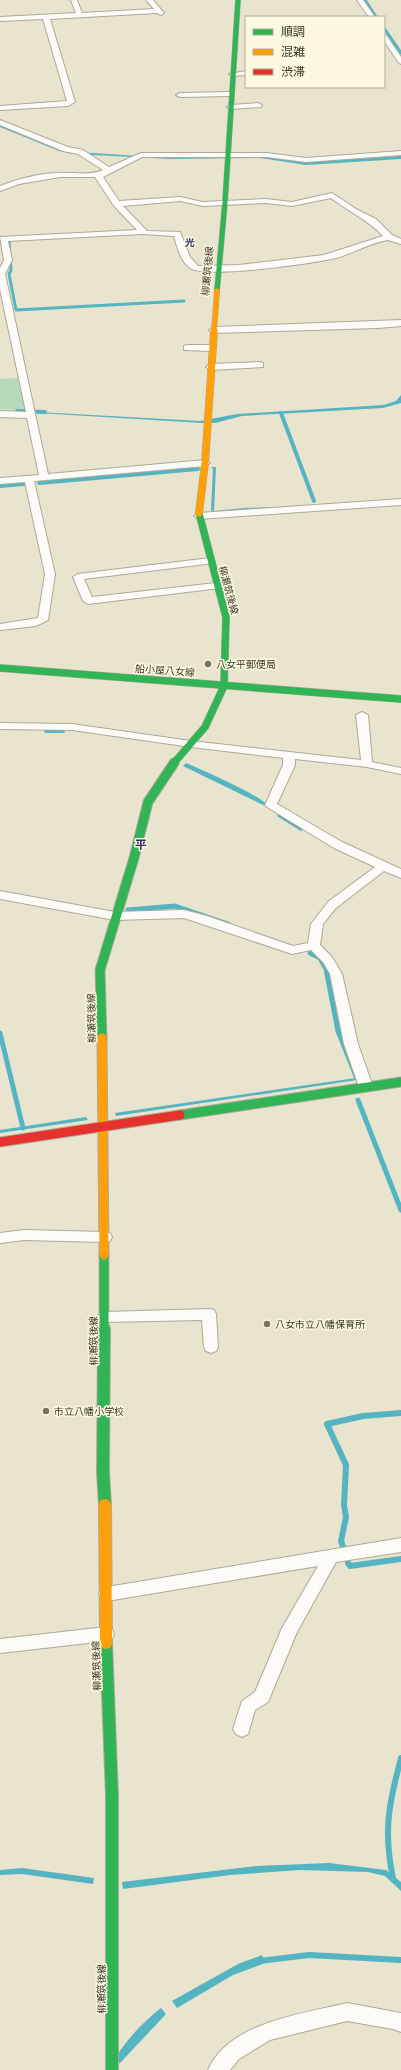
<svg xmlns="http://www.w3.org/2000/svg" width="401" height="2070" font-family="Inter,'Noto Sans JP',sans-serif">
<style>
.green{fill:#b5daba}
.water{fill:#55b4c2}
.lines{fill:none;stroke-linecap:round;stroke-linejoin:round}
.stream-far3{stroke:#55b4c2;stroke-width:3}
.stream-far2{stroke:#55b4c2;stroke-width:4}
.stream-far1{stroke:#55b4c2;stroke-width:5}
.stream{stroke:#55b4c2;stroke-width:6}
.street-casing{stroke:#aca998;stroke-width:2}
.fast-far3-casing{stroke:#aca998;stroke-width:6}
.fast-far2-casing{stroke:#aca998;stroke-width:8}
.fast-far1-casing{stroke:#aca998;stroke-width:11}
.fast-casing{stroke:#aca998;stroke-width:14}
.slow-far3-casing{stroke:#aca998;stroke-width:6}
.slow-far2-casing{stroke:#aca998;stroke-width:8}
.slow-far1-casing{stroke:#aca998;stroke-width:11}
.slow-casing{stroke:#aca998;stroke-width:14}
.jam-casing{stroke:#aca998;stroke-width:11}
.street{fill:#fcfbf8;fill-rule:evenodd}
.fast-far3{stroke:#30b455;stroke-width:5}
.fast-far2{stroke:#30b455;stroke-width:7}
.fast-far1{stroke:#30b455;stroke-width:9}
.fast{stroke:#30b455;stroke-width:12}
.slow-far3{stroke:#ff9f0a;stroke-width:5}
.slow-far2{stroke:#ff9f0a;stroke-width:7}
.slow-far1{stroke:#ff9f0a;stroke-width:9}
.slow{stroke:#ff9f0a;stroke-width:12}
.jam{stroke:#e5322d;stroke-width:9}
.poi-dot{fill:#777360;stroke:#fdf9e0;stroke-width:1.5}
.labels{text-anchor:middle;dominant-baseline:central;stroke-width:3;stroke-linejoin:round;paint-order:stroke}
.far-quarter-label{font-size:10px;font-weight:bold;fill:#2d2e68;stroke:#fdf9e0}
.street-label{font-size:10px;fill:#393626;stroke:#fdf9e0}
.poi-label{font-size:10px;fill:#393626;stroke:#fdf9e0;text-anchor:start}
.quarter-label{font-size:12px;font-weight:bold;fill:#2d2e68;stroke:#fdf9e0}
</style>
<rect width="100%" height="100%" fill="#e9e4cd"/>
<polygon class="green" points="18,378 25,410 0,409 0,379"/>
<g class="water">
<polygon points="0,124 76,152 156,157 265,156 307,162 401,156 401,159 306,165 260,158 170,159 74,154 59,151 0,127"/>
<polygon points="401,395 401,403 383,408 242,416 215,423 202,423 38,413 38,412 200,421 237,414 384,405 396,401"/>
<polygon points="211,467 216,467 214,511 244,508 305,506 213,512 211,510 213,469"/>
<path d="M186 763C198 768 261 796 266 804L263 805 183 766Z"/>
<polygon points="356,1078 357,1080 116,1116 115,1113"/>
<polygon points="86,1117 88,1120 0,1133 0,1130"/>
<polygon points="329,1863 386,1870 401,1882 401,1891 385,1876 368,1872 300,1870 230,1875 123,1889 122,1882 256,1866"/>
<polygon points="22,1868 94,1878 93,1884 22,1874 0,1875 0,1870"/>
<polygon points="262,1955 265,1963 233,1975 177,2008 172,2001 238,1964"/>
<path d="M161 2008 166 2014 120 2063 108 2070C121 2046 139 2025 161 2008Z"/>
</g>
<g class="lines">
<g class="stream-far3">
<polyline points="365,0 376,17"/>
<polyline points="384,28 401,53"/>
<polyline points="9,241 11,270 9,274 16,310 184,301"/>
</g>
<g class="stream-far2">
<polyline points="17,411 45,412"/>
<polyline points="281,413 314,501"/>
<polyline points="39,483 198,469"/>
<polyline points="0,486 24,484"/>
<polyline points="46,731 63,731"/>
</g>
<g class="stream-far1">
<polyline points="280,815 301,828"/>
<polyline points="128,910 175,906 228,924"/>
<polyline points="310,953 320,958 326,969 338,1031 356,1076"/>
<polyline points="0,1033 23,1128"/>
<polyline points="358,1100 401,1210"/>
</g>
<g class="stream">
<polyline points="345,1552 341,1541 346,1517 344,1505 346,1465 327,1424 363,1416 401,1413"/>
<polyline points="348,1563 350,1566 401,1559"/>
<path d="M393 1878C383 1831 389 1803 401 1758"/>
<polyline points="259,1961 309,1955 401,1960"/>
</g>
<g class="street-casing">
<g id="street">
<polygon points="71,0 77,0 82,13 154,9 146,0 153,0 164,13 161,15 157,13 50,19 75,102 68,106 0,110 0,106 67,101 43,19 0,21 0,17 76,13"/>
<polygon points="357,0 363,0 375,17 369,17"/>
<polygon points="384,34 386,35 401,57 401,64 399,63 384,41"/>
<polygon points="246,71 246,75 233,76 229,74"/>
<polygon points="234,92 234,96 231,96 180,97 176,95 180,93"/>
<polygon points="258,103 262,105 261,107 231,109 227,107 231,105"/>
<path d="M0 120 68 147 83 150 109 167 141 153H267L306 158 401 151V155L306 162 267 157H142L103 177 119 201 180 197 203 202 266 199 292 202 332 193 356 209 376 219 392 235 401 239V244L388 240C370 243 354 253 336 258 316 263 205 279 190 268 181 262 177 247 174 236L142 234 8 241 12 260 5 274 48 474 205 460 210 463 205 466 34 481 55 574 48 620 36 626 0 630V624L38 618 45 574 25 482 0 484V478L39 475 27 418 0 417V411L26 412 0 289V268L4 260 0 237 137 230 114 206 95 177H60L19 184 0 191V186C18 179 40 173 60 173 74 172 90 176 103 170L78 154 63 151 0 125ZM331 198C348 211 368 220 383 236L324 255 239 265 198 266 190 257 180 232 147 231 123 206 180 201 203 206 266 203 292 206Z"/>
<polygon points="401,320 401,326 378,328 213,333 209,330 213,327"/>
<polygon points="187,345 211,345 215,348 211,351 184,350 184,346"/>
<polygon points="260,362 263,363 263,367 210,370 206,367 210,364"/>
<polygon points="401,499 401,505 199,519 194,516 199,513"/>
<polygon points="210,558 215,561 214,563 84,579 92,597 216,583 220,584 221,586 220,588 88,604 83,601 73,577 78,574"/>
<polygon points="362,712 368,715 372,762 401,768 401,774 367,767 295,759 295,765 277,804 342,842 401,869 401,878 384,871 336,908 323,924 320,945 332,957 342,974 358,1044 373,1087 371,1090 361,1090 359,1087 344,1044 330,974 323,962 311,950 292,954 184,918 115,920 0,899 0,891 115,912 184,910 207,916 293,946 308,943 311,924 328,902 375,867 334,848 267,807 265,805 283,765 283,758 191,747 72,730 0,729 0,723 72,724 191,741 361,760 356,715"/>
<polygon points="24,1230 105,1232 110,1233 112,1237 110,1241 105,1242 24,1240 0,1243 0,1233"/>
<polygon points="209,1309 214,1310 216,1314 218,1347 216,1351 211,1353 206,1351 204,1347 202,1320 105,1322 100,1321 98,1317 100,1313 105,1312"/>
<polygon points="401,1538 401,1552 336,1562 297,1632 268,1702 255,1710 248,1734 242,1737 236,1734 233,1729 242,1701 255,1692 282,1628 318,1566 107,1601 101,1599 99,1594 101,1589 107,1587"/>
<polygon points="106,1627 112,1629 114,1634 112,1639 106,1641 0,1653 0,1639"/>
<path d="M347 2003 401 2013V2032L393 2029 347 2021 270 2040 239 2059 230 2070H208C229 2022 302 2014 347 2003Z"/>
</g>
</g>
<g class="fast-far3-casing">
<polyline id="fast-far3" points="217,291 225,202 238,0"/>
</g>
<g class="fast-far2-casing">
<g id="fast-far2">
<polyline points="0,668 401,699"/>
<polyline points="173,764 205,727 224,686 226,617 199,513"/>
</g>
</g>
<g class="fast-far1-casing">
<g id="fast-far1">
<polyline points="102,1038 100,970 134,858 148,802 174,763"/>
<polyline points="180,1115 401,1082"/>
<polyline points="104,1330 104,1255"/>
</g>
</g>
<g class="fast-casing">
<g id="fast">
<polyline points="104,1329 103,1472 105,1505"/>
<polyline points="106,1643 112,1796 112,2070"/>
</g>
</g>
<g class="slow-far3-casing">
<polyline id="slow-far3" points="214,332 217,291"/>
</g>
<g class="slow-far2-casing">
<polyline id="slow-far2" points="199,513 205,463 214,331"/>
</g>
<g class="slow-far1-casing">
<polyline id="slow-far1" points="102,1038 104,1255"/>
</g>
<g class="slow-casing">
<polyline id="slow" points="105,1505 106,1643"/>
</g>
<g class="jam-casing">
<polyline id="jam" points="0,1142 180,1115"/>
</g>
<use href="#street" class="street"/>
<use href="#fast-far3" class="fast-far3"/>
<use href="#fast-far2" class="fast-far2"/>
<use href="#fast-far1" class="fast-far1"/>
<use href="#fast" class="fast"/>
<use href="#slow-far3" class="slow-far3"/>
<use href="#slow-far2" class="slow-far2"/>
<use href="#slow-far1" class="slow-far1"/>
<use href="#slow" class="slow"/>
<use href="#jam" class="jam"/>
</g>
<g class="poi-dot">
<circle cx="208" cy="664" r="4"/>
<circle cx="267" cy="1324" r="4"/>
<circle cx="46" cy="1411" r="4"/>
</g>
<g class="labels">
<g class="far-quarter-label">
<text x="190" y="242">光</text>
</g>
<g class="street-label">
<text transform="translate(207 271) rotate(-85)">柳瀬筑後線</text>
<text transform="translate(229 590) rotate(75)">柳瀬筑後線</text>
<text transform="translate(165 670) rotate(4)">船小屋八女線</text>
<text transform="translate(91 1018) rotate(-91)">柳瀬筑後線</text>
<text transform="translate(93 1341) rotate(-90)">柳瀬筑後線</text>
<text transform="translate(96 1666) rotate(-92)">柳瀬筑後線</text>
<text transform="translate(101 1989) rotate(-90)">柳瀬筑後線</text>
</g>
<g class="poi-label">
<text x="216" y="664">八女平郵便局</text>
<text x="275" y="1324">八女市立八幡保育所</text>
<text x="54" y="1411">市立八幡小学校</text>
</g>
<g class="quarter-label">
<text x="141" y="844">平</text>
</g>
</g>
<rect x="245" y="16" width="140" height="72" fill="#fdf9e0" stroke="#afab96"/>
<rect x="253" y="29" width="20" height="6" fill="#30b455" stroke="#afab96"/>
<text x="281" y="36" font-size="12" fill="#393626">順調</text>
<rect x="253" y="49" width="20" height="6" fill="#ff9f0a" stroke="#afab96"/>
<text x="281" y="56" font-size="12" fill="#393626">混雑</text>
<rect x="253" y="69" width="20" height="6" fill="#e5322d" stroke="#afab96"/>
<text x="281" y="76" font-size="12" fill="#393626">渋滞</text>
</svg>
